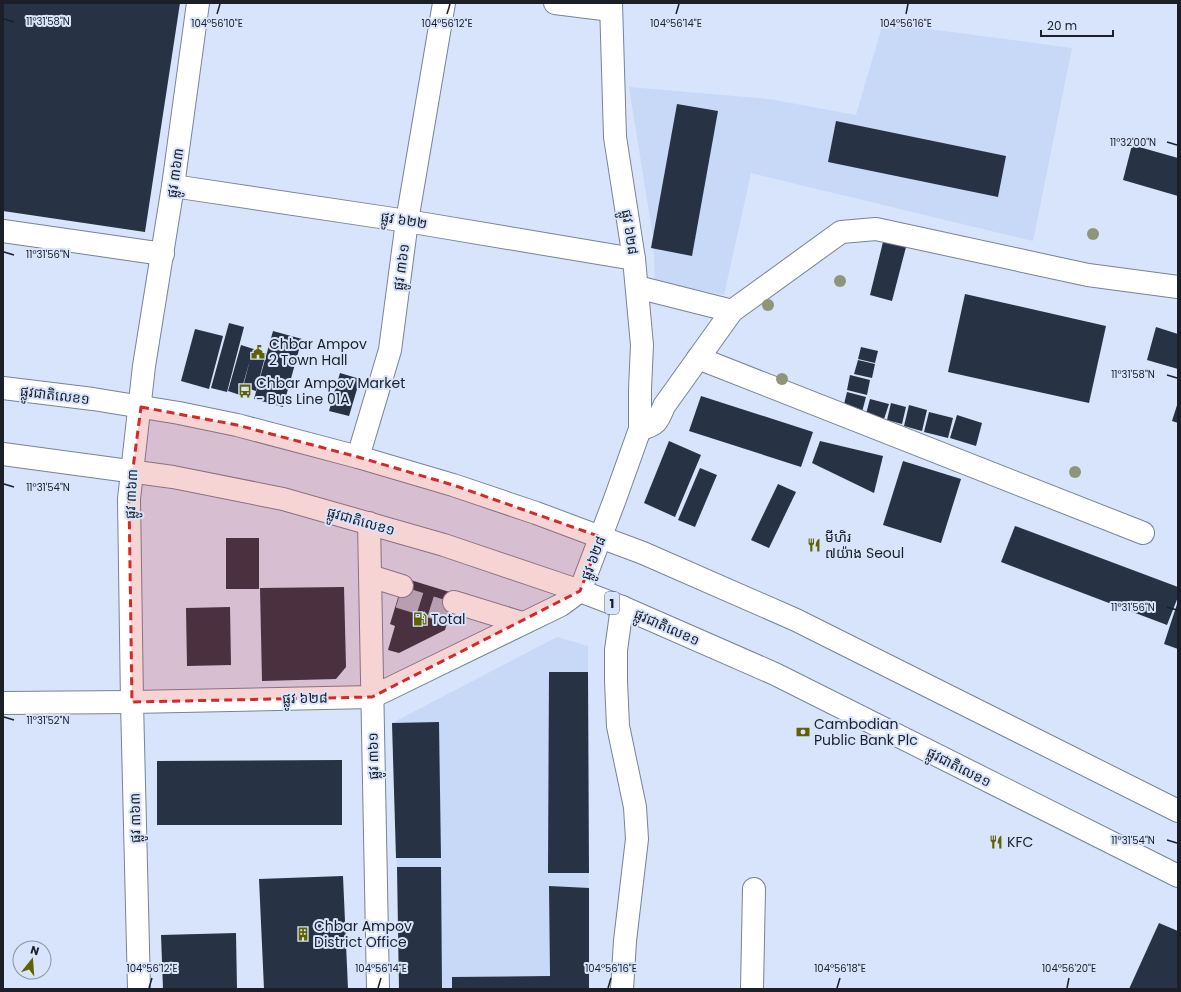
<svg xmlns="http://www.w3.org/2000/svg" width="1181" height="992" font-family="Poppins,'Noto Sans Khmer',sans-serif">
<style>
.built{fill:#c8d8f7}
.building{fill:#283245}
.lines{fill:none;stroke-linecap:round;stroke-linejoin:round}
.minor-tunnel{stroke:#b1bdd2;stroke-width:22;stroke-dasharray:22 11;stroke-linecap:butt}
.minor-casing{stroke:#778398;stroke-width:24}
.highway-casing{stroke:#778398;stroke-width:24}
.minor{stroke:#fff;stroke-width:22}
.highway{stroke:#fff;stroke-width:22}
.tree{fill:#8e9679}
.marked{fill:#d62828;fill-opacity:0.2;stroke:#d62828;stroke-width:3;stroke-dasharray:8 5;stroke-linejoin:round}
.ticks{fill:none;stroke:#1b1f28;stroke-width:1.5}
.labels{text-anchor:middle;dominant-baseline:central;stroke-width:4;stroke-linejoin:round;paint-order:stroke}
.shield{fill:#d7e4fc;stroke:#535a68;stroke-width:1}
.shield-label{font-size:13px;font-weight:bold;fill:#1b1f28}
.street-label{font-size:14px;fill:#1b1f28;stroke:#d7e4fc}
.poi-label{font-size:14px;fill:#1b1f28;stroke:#d7e4fc;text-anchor:start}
.ticks-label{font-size:10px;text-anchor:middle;fill:#1b1f28;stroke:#d7e4fc;stroke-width:4;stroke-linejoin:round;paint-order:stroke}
</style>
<rect width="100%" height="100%" fill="#d7e4fc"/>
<g class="built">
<polygon points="883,23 1072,48 1033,241 751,173 724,295 655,281 653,237 629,87 769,99 856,115"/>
<polygon points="557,637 588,646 589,989 399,989 397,867 392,723"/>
</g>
<g class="building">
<polygon points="3,3 180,3 145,232 3,211"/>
<polygon points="677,104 718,111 692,256 651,248"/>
<polygon points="836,121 1006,156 998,197 828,162"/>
<polygon points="1132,145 1178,158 1178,196 1123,180"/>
<polygon points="883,242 906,247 892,301 870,295"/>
<polygon points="965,294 1106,326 1089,403 948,372"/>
<polygon points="229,323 244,327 227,392 211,388"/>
<polygon points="1156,327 1178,334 1178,369 1147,360"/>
<polygon points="195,329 223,336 209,389 181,381"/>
<polygon points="273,331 302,339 283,407 254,399"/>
<polygon points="241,345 266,353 256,391 243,387 250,360 240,395 228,391"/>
<polygon points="861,347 878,351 875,363 858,359"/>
<polygon points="858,360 875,364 872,378 854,374"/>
<polygon points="340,373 360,379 349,416 329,411"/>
<polygon points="850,375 870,380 867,395 847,390"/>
<polygon points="847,392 866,397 862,412 843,408"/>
<polygon points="701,396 813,432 801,467 689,431"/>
<polygon points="870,399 889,404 884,419 866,414"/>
<polygon points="1178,402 1178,423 1172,421"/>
<polygon points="891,403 906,407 902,424 887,420"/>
<polygon points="909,405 927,410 922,431 904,426"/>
<polygon points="929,412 953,418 948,438 924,432"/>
<polygon points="957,415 982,423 976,446 950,438"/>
<polygon points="669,441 701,455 675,517 644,503"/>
<polygon points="820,441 883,456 874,493 812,463"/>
<polygon points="903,461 961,479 941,543 883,525"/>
<polygon points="700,468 717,475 695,527 678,520"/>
<polygon points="778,484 796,492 769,548 751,540"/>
<polygon points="1015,526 1178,587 1178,597 1167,625 1001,562"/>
<rect x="226" y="538" width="33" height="51"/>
<polygon points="404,578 456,594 445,630 399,653 388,650 395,626 390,624"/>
<polygon points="344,587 346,667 336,679 262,681 260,588"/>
<polygon points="1178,601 1178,649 1164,644"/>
<polygon points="230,607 231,665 187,666 186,608"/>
<polygon points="549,672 588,672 589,873 548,873"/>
<polygon points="439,722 441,858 396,858 392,723"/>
<polygon points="342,760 342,825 157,825 157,761"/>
<polygon points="397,867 441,867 442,989 399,989"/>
<polygon points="343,876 348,989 264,989 259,879"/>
<polygon points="549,886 589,888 589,989 452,989 452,977 550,976"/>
<polygon points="1159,923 1178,931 1178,989 1129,989"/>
<polygon points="236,933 237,989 163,989 161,935"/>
</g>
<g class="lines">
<polyline class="minor-tunnel" points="399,597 450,613"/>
<g class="minor-casing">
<g id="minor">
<polyline points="555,3 611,10"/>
<polyline points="173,186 407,221 634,259"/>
<polyline points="3,231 163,254"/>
<polyline points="637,287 732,311"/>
<polyline points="698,358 1143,533"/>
<path d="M640 429C657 425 658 421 664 406L732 311 841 232 876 229 1088 275 1178 287"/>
<polyline points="358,457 390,350 407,221 444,3"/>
<polyline points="369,523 378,989"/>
<polyline points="370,576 402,586"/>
<polyline points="454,602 522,623"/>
<polyline points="622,607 616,650 616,681 618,726 635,807 637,839 625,941 622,989"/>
<polyline points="3,703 132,702 372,697 561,605 580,591 615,499 640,429 640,389 642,345 634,259 615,137 611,3"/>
<polyline points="139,989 132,702 129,499 144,366 173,186 198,3"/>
<polyline points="752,989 754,889"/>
</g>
</g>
<g class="highway-casing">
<g id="highway">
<polyline points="3,388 93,399 179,413 237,425 358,457 453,485 536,513 643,553 796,620 1178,811"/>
<polyline points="3,454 173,477 283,499 444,545 580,591 622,607 775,674 1178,876"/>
</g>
</g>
<use href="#minor" class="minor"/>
<use href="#highway" class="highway"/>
</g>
<g class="tree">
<circle cx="1093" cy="234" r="6"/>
<circle cx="840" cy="281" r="6"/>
<circle cx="768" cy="305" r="6"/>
<circle cx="782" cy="379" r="6"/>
<circle cx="1075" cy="472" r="6"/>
</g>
<path class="marked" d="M141 407 237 425 358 457 453 485 601 537 580 591 372 697 132 702 129 499Z"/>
<path class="ticks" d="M217 14 220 4M447 14 450 4M676 14 679 4M906 14 908 4M4 19 14 22M1167 142 1177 145M4 252 14 255M1167 375 1177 378M4 484 14 487M1167 607 1177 610M4 717 14 720M1167 840 1177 843M149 988 152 978M378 988 381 978M608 988 611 978M837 988 840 978M1067 988 1069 978"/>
<defs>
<g id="civic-bare" transform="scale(1.08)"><path d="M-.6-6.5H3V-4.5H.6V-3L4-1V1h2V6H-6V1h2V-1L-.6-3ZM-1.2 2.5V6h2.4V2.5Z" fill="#5e6300" stroke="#d7e4fc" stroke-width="2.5" paint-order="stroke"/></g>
<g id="bus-bare" transform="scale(1.08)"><path d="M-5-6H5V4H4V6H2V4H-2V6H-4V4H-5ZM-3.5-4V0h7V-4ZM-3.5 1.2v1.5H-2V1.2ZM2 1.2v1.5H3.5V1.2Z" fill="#5e6300" stroke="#d7e4fc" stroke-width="2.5" paint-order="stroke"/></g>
<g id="restaurant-bare" transform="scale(1.08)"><path d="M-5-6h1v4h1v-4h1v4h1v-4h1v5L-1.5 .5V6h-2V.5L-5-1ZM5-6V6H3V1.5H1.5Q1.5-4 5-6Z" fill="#5e6300" stroke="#d7e4fc" stroke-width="2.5" paint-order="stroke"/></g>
<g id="fuel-bare" transform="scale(1.08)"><path d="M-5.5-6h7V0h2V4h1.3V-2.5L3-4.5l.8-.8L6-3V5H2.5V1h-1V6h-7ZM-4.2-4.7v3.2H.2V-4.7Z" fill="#5e6300" stroke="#d7e4fc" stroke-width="2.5" paint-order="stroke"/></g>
<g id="bank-bare" transform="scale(1.08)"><path d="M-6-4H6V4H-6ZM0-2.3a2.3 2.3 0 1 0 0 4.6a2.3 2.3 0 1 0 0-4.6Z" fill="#5e6300" stroke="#d7e4fc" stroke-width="2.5" paint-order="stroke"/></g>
<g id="building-bare" transform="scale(1.08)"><path d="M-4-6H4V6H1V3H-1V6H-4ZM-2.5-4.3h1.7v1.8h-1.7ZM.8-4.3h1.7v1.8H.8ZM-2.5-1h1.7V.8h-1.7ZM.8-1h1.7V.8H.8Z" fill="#5e6300" stroke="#d7e4fc" stroke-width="2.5" paint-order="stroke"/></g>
</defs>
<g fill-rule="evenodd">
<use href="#civic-bare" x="258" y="352"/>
<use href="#bus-bare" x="245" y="391"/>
<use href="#restaurant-bare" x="814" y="545"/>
<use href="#fuel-bare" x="420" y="619"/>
<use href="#bank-bare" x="803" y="732"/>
<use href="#restaurant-bare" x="996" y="842"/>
<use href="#building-bare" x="303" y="934"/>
</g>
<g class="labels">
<rect class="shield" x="605" y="592" width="14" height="22" rx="3"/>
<g class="shield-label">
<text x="612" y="603">1</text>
</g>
<g class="street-label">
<text transform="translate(175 173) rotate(-82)">ផ្លូវ ៣៦៣</text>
<text transform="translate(404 220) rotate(9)">ផ្លូវ ៦២២</text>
<text transform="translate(630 232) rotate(81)">ផ្លូវ ៦២៨</text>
<text transform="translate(401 267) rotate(-82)">ផ្លូវ ៣៦១</text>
<text transform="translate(55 395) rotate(7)">ផ្លូវជាតិលេខ១</text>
<text transform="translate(131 494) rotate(-87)">ផ្លូវ ៣៦៣</text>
<text transform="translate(361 521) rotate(16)">ផ្លូវជាតិលេខ១</text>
<text transform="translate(593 558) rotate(-69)">ផ្លូវ ៦២៨</text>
<text transform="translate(667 627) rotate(24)">ផ្លូវជាតិលេខ១</text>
<text transform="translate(305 698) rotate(-1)">ផ្លូវ ៦២៨</text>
<text transform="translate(373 756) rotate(-91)">ផ្លូវ ៣៦១</text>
<text transform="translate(959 767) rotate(27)">ផ្លូវជាតិលេខ១</text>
<text transform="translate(135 818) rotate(-91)">ផ្លូវ ៣៦៣</text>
</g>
<g class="poi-label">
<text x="269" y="344">Chbar Ampov<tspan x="269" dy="16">2 Town Hall</tspan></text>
<text x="256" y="383">Chbar Ampov Market<tspan x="256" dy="16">- Bus Line 01A</tspan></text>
<text x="825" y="537">មីហិរ<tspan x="825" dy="16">៧យ៉ាង Seoul</tspan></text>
<text x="431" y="619">Total</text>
<text x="814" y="724">Cambodian<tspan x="814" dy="16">Public Bank Plc</tspan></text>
<text x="1007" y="842">KFC</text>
<text x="314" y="926">Chbar Ampov<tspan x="314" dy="16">District Office</tspan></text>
</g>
</g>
<g class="ticks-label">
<text x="48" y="25">11°31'58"N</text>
<text x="217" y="27">104°56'10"E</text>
<text x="447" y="27">104°56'12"E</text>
<text x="676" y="27">104°56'14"E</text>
<text x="906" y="27">104°56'16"E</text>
<text x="1133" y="146">11°32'00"N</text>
<text x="48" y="258">11°31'56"N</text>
<text x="1133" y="378">11°31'58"N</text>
<text x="48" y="491">11°31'54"N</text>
<text x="1133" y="611">11°31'56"N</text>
<text x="48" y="724">11°31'52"N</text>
<text x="1133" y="844">11°31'54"N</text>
<text x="152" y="972">104°56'12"E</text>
<text x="381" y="972">104°56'14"E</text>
<text x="611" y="972">104°56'16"E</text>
<text x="840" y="972">104°56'18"E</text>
<text x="1069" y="972">104°56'20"E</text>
</g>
<rect width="1181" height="992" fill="none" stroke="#1b1f28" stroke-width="8"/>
<g transform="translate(32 960) rotate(17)"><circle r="19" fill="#d7e4fc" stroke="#8c95a7"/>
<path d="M0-3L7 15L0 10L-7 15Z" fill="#5e6300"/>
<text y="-6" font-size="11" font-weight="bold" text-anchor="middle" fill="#1b1f28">N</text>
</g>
<path d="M1041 30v6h72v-6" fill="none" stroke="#1b1f28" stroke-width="2"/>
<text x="1047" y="30" font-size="12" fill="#1b1f28" stroke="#d7e4fc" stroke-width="3" paint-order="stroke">20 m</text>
</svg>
